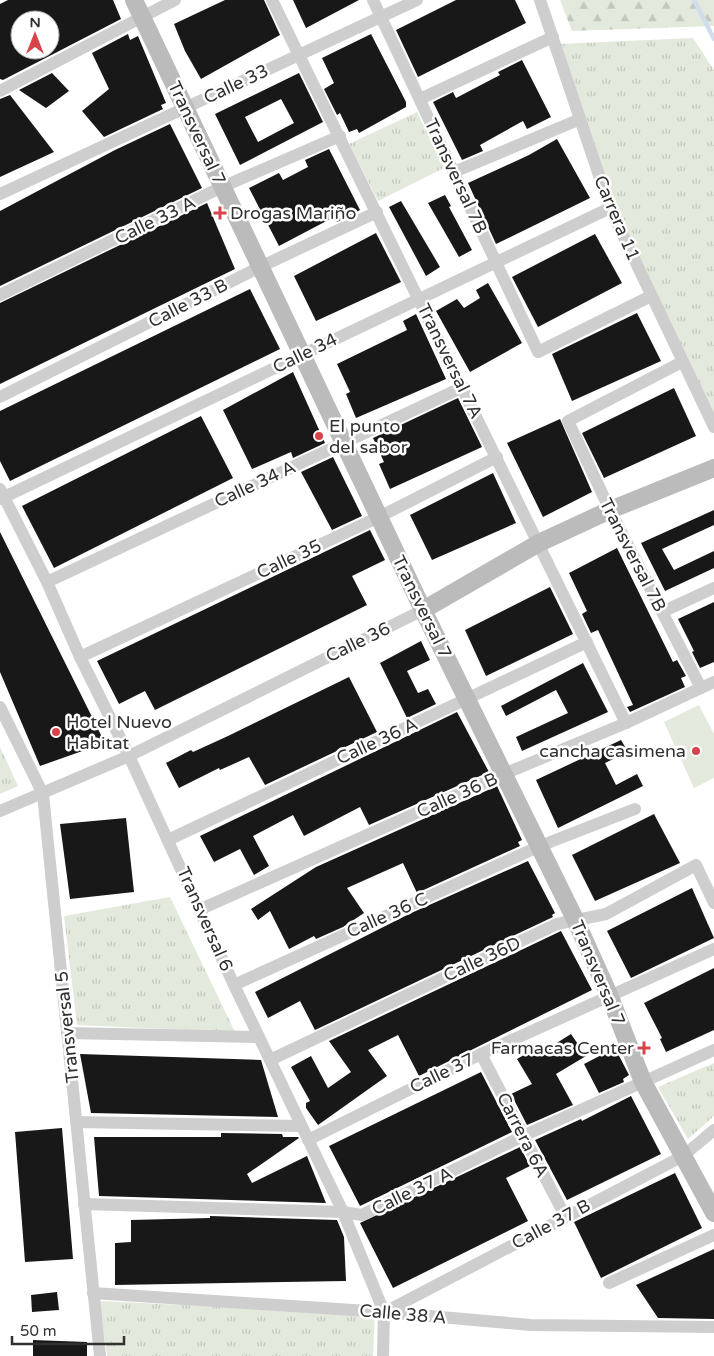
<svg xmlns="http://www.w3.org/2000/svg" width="714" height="1356" font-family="'Varela Round',sans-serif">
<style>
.grass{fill:url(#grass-tufts)}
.forest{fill:url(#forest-firs)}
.pitch{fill:#e3e9dd}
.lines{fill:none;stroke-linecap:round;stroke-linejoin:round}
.stream{stroke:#cedeea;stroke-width:4.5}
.building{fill:#181818;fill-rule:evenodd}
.street{stroke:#cecece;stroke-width:12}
.secondary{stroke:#bbb;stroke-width:18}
.poi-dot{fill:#d7444b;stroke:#fff;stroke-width:2}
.labels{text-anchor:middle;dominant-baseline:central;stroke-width:5;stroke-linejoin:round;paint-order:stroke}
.street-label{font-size:18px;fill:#313131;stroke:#fff}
.poi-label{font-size:18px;fill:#313131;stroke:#fff;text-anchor:start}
</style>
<defs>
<pattern id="grass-tufts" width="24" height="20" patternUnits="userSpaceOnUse" patternTransform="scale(1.25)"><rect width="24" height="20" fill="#e3e9dd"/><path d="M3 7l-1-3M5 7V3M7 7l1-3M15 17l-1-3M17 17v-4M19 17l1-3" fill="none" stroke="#c3c8be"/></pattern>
<pattern id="forest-firs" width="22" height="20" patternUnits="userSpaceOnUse" patternTransform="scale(1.25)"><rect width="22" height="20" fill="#e3e9dd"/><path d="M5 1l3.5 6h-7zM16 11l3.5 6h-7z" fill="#c3c8be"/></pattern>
</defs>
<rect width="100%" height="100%" fill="#fff"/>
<g class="grass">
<polygon points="693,38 714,70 714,417 615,218 558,44"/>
<polygon points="417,112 444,168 378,201 349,144"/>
<polygon points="0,747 18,786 0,794"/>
<polygon points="170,897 235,1032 77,1025 64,916"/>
<polygon points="714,1063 714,1116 688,1139 658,1087"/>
<polygon points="99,1301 375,1314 373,1356 107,1356"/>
</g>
<polygon class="forest" points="560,0 714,0 714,26 572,31"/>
<polygon class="pitch" points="699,705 714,734 714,778 694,788 664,722"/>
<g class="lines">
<polyline class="stream" points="694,0 714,39"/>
</g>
<g class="building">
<path d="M8 0H113L121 19 3 80 0 79V4ZM20 20H50V50H20Z"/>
<polygon points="225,0 264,0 280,35 201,79 185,51 174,24"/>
<polygon points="293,0 359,0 306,28"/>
<polygon points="456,0 515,0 526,23 418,77 396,30"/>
<polygon points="128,34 130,40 138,36 166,103 161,105 163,109 104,137 82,111 109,89 92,53"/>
<polygon points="371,34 406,102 406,107 359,133 357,129 349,132 340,113 337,115 324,89 334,83 322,58"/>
<polygon points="522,60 551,117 527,129 523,121 480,145 483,151 462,160 433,102 453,92 456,98 500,75 498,72"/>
<polygon points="52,73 69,91 46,108 19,90"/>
<path d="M299 73 323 122 240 165 215 114ZM281 99 294 123 258 142 245 117Z"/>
<polygon points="10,95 54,152 0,177 0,99"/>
<polygon points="170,124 202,188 0,286 0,211 115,150"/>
<polygon points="557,139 590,198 496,244 468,183 529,155"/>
<polygon points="329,149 360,210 337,222 334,217 279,246 249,188 279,173 283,180 308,167 305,160"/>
<polygon points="445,195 451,206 449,207 472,250 459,257 428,203"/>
<polygon points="401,201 440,267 426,276 389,207"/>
<polygon points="207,203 235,269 0,384 0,303"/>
<polygon points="376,233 401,282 316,321 294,276"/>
<polygon points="595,234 622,283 538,327 512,277"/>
<polygon points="488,283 522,343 470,372 436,311 457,299 464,308 480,298 476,290"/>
<polygon points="250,289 280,349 10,481 0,461 0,411"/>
<polygon points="637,313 661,361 572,401 552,354"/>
<polygon points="416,314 446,379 356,418 346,394 350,392 337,364 407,330 403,321"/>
<polygon points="293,372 325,443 293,458 291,452 252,469 223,410"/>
<polygon points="674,388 696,436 604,478 582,433"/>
<polygon points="458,398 482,447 390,489 379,464 384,462 373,438"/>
<polygon points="201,416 233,478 54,568 22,506"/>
<polygon points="560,419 592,492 543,517 507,443"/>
<polygon points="333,457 362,516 332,530 301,472"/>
<polygon points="493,473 516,523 432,560 410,515"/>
<polygon points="714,510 714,525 662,549 674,570 714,551 714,568 665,591 641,543"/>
<polygon points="370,530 385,560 352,576 367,605 155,710 145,691 119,704 97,661"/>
<polygon points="0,532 105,743 40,766 0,672"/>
<polygon points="617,548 673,662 677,660 686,676 681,678 685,687 630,712 627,707 633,705 598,630 591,633 582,614 587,611 569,573"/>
<polygon points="550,587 573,634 486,676 465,630"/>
<polygon points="714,602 714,662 700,668 692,652 694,651 678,619"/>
<polygon points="421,641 430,660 407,671 418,693 428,689 436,704 407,718 380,663"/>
<polygon points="583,663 608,712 522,751 516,737 568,713 556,690 506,716 501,706"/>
<polygon points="349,677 377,732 265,785 249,757 220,770 219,768 179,788 166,763 191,750 193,752 228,736"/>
<polygon points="457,712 489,772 369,825 360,807 304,836 293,815 253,836 269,866 254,875 240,849 214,862 200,836"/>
<polygon points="621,740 628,752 605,763 616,785 637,774 643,786 558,828 536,780"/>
<polygon points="497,786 522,840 518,842 520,846 417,893 403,863 347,888 364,913 343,927 316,939 314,936 289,949 270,911 258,920 251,909 316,867"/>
<polygon points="654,814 680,863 595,901 572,855"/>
<polygon points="126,818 134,892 70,899 60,824"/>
<polygon points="528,861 555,913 552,915 553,917 315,1030 300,1001 268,1018 255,992 409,914"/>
<polygon points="692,888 714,938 631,978 607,931"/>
<polygon points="561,931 592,990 419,1076 398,1035 368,1050 387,1076 318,1125 306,1108 306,1103 310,1101 291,1067 311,1056 328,1088 351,1072 329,1041"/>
<polygon points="714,968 714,1030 666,1052 660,1039 662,1038 644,1003"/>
<polygon points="571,1034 586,1056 556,1074 573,1105 527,1125 511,1094 532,1084 517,1059 541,1045 544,1051"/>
<polygon points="615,1048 629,1075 623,1079 624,1082 599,1093 584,1064"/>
<polygon points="80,1054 261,1060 278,1117 91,1113"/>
<polygon points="481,1072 512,1132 360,1206 329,1146"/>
<polygon points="631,1096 661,1154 567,1200 535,1140 581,1119 582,1121"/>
<polygon points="62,1128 73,1259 25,1262 15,1132"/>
<polygon points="221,1133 282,1134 283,1137 298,1137 299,1138 247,1174 252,1183 307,1156 326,1203 99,1196 94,1137 221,1137"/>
<polygon points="520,1147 530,1166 506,1178 528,1221 393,1288 360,1223"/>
<polygon points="675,1173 702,1228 601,1278 574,1222"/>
<polygon points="210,1216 337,1220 344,1237 346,1281 115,1285 115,1243 131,1242 131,1220 210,1218"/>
<polygon points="714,1249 714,1319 658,1318 636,1285"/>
<polygon points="57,1292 59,1310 32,1312 31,1295"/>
<polygon points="33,1340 87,1342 87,1356 33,1356"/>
</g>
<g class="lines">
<g class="street">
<polyline points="272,0 626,723"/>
<polyline points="373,0 538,352 651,296"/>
<polyline points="540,0 610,208 714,427"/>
<polyline points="0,91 175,0"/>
<polyline points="420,99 553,37"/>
<polyline points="454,172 578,120"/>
<polyline points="0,194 417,0"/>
<polyline points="0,295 222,187 340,136"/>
<polyline points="682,362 568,421 610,510 701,688"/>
<polyline points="0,397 260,267 377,212"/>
<polyline points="0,489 47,582 80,657 129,756 234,985 343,1212 384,1312 383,1356"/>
<polyline points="0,499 610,208"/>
<polyline points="47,582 463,387"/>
<polyline points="662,612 714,588"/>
<polyline points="80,657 379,517 497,457"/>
<polyline points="0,707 43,794 100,1356"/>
<polyline points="0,811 129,756 423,610"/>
<polyline points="168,840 587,642"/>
<polyline points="201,909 504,774 626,723 714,682"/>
<polyline points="234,985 540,846 635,809"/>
<polyline points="67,1033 259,1037"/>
<polyline points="481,1054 565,1216"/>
<polyline points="270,1060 557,924 606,914 696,865 714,903"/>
<polyline points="76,1122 301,1126"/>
<polyline points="308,1140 481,1054 714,949"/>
<polyline points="84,1204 343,1212 362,1215 523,1136 714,1050"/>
<polyline points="609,1283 714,1235"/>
<polyline points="93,1293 384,1312 531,1325 714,1327"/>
<polyline points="385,1312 683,1156 714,1130"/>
</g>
<g class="secondary">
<polyline points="134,0 423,610 575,919 610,997 643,1082 714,1213"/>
<polyline points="423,610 539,543 610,510 714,468"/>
</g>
</g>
<g class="poi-dot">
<path d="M217.5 205.5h5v5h5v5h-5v5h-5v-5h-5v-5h5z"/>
<circle cx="319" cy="436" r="5"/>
<circle cx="56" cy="732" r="5"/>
<circle cx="696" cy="751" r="5"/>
<path d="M641.5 1040.5h5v5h5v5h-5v5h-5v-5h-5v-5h5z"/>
</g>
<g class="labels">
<g class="street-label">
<text transform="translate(236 84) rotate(-25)">Calle 33</text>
<text transform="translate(197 133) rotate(65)">Transversal 7</text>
<text transform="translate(456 176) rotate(65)">Transversal 7B</text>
<text transform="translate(617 218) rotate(67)">Carrera 11</text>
<text transform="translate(155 220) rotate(-26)">Calle 33 A</text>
<text transform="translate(188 303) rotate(-27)">Calle 33 B</text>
<text transform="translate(305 353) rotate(-26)">Calle 34</text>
<text transform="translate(450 361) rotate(64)">Transversal 7A</text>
<text transform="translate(255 484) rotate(-25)">Calle 34 A</text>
<text transform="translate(633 555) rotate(63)">Transversal 7B</text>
<text transform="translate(289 559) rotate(-25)">Calle 35</text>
<text transform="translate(422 607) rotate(64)">Transversal 7</text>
<text transform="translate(358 642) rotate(-26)">Calle 36</text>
<text transform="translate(377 741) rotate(-25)">Calle 36 A</text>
<text transform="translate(457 795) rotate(-24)">Calle 36 B</text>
<text transform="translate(387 915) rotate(-24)">Calle 36 C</text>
<text transform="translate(205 919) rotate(66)">Transversal 6</text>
<text transform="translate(482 959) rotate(-25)">Calle 36D</text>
<text transform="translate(598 973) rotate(67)">Transversal 7</text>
<text transform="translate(67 1027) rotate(-96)">Transversal 5</text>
<text transform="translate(442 1073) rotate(-26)">Calle 37</text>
<text transform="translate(523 1135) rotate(63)">Carrera 6A</text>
<text transform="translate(412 1191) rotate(-26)">Calle 37 A</text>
<text transform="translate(551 1224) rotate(-28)">Calle 37 B</text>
<text transform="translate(403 1314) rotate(5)">Calle 38 A</text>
</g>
<g class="poi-label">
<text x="230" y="213">Drogas Mariño</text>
<text x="329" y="426">El punto<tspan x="329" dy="21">del sabor</tspan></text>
<text x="66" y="722">Hotel Nuevo<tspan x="66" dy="21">Habitat</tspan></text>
<text x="686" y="751" text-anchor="end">cancha casimena</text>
<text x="634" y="1048" text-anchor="end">Farmacas Center</text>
</g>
</g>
<g transform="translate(35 35)"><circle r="24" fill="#ffffff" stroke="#adadad"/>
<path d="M0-4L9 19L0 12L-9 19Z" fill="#d7444b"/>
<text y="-8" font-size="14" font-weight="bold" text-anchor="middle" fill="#313131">N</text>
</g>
<path d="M12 1336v8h112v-8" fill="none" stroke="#313131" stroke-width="2.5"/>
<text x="20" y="1336" font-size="15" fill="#313131" stroke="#ffffff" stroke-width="4" paint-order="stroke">50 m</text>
</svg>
